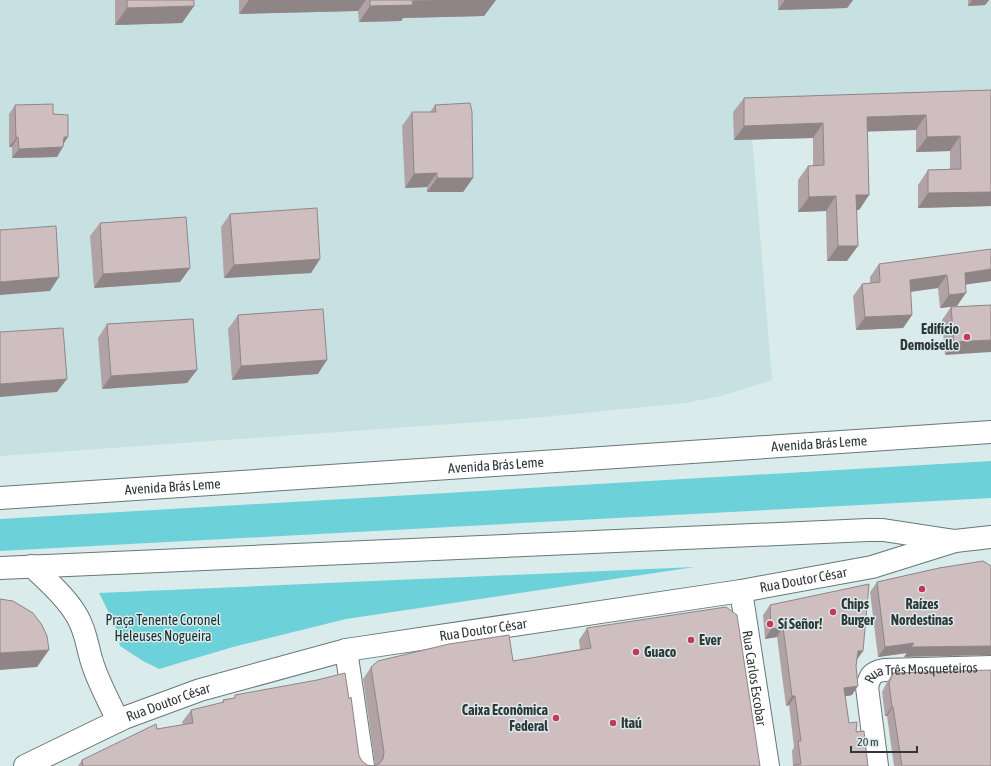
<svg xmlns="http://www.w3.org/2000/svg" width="991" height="766" font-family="'Asap Condensed',sans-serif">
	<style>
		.built { fill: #c7e1e2 }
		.green { fill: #6dd1d9 }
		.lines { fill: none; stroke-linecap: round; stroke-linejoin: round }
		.minor-casing { stroke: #687778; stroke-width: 24 }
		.major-casing { stroke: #687778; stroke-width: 24 }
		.minor { stroke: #fff; stroke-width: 22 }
		.major { stroke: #fff; stroke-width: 22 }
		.wall { fill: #b1a3a5 }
		.shaded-wall { fill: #908586 }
		.building { fill: #cebec0; stroke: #908586 }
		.poi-dot { fill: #c73758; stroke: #daebec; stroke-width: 1.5 }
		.labels { text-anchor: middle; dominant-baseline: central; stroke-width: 3; stroke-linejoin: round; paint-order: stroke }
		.poi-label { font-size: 14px; font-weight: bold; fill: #303737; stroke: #daebec; text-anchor: start }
		.street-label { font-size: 14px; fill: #303737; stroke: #daebec }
		.park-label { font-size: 14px; fill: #172d2f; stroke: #daebec }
	</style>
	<rect width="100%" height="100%" fill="#daebec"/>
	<path class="built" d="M0 0H991V104L750 112 772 380 721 396 685 403 522 419 0 456Z"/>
	<path class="green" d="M991 461V498L0 551V519Z
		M695 567 346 619 233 647 159 669 143 661 120 646 115 625 99 593Z"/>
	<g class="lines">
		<g class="minor-casing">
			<g id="minor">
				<path id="s1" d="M741 591 768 766"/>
				<path d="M346 650 363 766"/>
				<path id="s2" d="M25 766 124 718 200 690 346 650 741 591 872 567 955 541"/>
				<path id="s3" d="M877 766 867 687C870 676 872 672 884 670L991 667"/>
			</g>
		</g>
		<g class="major-casing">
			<g id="major">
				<path id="s4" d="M0 498 991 432"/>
				<path d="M32 566C48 582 66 597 77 616 86 631 87 646 92 662 98 682 109 701 118 721"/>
				<path d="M0 568 868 530H883L955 541 991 537"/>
			</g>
		</g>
		<use href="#minor" class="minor"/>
		<use href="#major" class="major"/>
	</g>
	<path class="wall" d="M115 0H194V6L182 23 115 25Z
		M239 0H496L484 16 403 18 401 21 359 22 358 11 239 14Z
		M778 0H853L847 8 778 10Z
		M968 0H989L985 5 968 6Z
		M991 90V206L918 208V185L928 170 950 169V151L916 152V130L867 131 869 195 859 210H857L847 261H827L826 211 798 212V180L808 166H813V138L734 140 733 112 744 98Z
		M15 105 53 114 57 157 12 158V147H9V114Z
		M435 105 473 178 463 192H427V187L405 188 402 126 412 112H430Z
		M230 214 320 259 311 273 224 278 221 227Z
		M100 223 190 268 180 282 94 288 90 236Z
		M879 264 991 281 966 284 957 306 940 308 938 288 910 292 912 315 903 328 856 330 853 296 862 284 870 283V277Z
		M991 305 945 355 942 320 951 307Z
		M238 315 318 374 232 380 228 329Z
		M107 324 197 370 187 383 102 389 98 338Z
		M983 561 904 657 907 653 878 657 870 592 877 582Z
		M770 605 863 651 857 660 852 695 845 696 849 723 856 732 868 766H793L792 751 794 747 789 705 786 706 777 637 765 639 763 615Z
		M587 628 760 766H78L82 760 157 729 183 725 182 722 191 710 222 703 223 700 234 698 235 695 349 699 359 756 362 761 367 765 374 766 375 765 363 679 371 667 513 661 580 649 579 640Z
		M893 673 991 766H894L887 716H885L882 692 887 682Z"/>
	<path class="shaded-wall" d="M249 0H366L358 11 239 14Z
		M472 0H496L484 16 403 18 401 21 359 22 370 6 412 1Z
		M785 0H853L847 8 778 10Z
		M972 0H989L985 5 968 6Z
		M194 6 182 23 115 25 127 8Z
		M926 115 916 130 856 132 867 117Z
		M823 123 813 138 734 140 744 126Z
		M960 136 950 151 916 152 927 137Z
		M18 137 12 147H9L16 138Z
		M64 137H68L62 146Z
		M63 147 57 157 12 158 19 149Z
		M437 173 427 187 405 188 414 174Z
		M437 178H473L463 192H427Z
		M991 192V206L918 208 928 193Z
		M856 195H869L859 210H846Z
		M836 196 826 211 798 212 809 197Z
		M838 246H858L847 261H827Z
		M320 259 311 273 224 278 234 265Z
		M190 268 180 282 94 288 103 274Z
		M991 269V281L956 286 965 273Z
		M947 275 938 288 901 293 910 280Z
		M59 277 50 291 0 295V282Z
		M966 293 957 306 940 308 949 295Z
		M912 315 903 328 856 330 865 317Z
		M991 340V352L945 355 954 342Z
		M327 360 318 374 232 380 241 366Z
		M197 370 187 383 102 389 111 376Z
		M67 379 57 392 0 397V384Z
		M783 627 777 637 765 639 771 629Z
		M914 643 907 653 878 657 885 647Z
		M991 646V655L904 657 911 647Z
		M49 650 37 667 0 670V653Z
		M858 651H863L856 660Z
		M858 686 852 695 838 698 844 688Z
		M792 696H795L789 705 786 706Z
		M892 707H893L887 716H885Z"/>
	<path class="building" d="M127 0H194V6L127 8Z
		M370 0H472L412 1 413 5 370 6Z
		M991 90V192L928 193V170L961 169 960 136 927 137 926 115 867 117 869 195H856L858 246H838L836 196 809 197 808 166 824 165 823 123 744 126V98Z
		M470 103 472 112 473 178H437V173L414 174 412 112H436L435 105Z
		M53 104V114L68 115V137H64L63 147 19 149 18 137 16 138 15 105Z
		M317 208 320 259 234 265 230 214Z
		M186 217 190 268 103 274 100 223Z
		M56 226 59 277 0 282V230Z
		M991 249V269L965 273 966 293 949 295 947 275 910 280 912 315 865 317 862 284 880 282 879 264Z
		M991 305V340L954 342 951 307Z
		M323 309 327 360 241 366 238 315Z
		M193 319 197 370 111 376 107 324Z
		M63 328 67 379 0 384V332Z
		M983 561 991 566V646L911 647 914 643 885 647 877 582 939 568Z
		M869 584 863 651H858L856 666 858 686 844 688 849 723 857 722 856 732 864 731 868 766H794V765L801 764 798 741H801L795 696H792L783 627 771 629 770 605Z
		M0 599 13 601 33 613 42 625 47 636 49 650 0 653Z
		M726 607 737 615 760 766H83L82 760 156 724 157 729 193 723 191 710 224 702 223 700 235 698V695L317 680 345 673 349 699 351 697 359 756 362 761 367 765 374 766 379 764 383 759 384 752 371 667 378 661 449 644 509 635 513 661 591 648 587 628Z
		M991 670V766H902L893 707H892L889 683 893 673Z"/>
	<g class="poi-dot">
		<circle cx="967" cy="337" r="4"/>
		<circle cx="922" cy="589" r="4"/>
		<circle cx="833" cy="612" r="4"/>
		<circle cx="770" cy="624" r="4"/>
		<circle cx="691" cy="640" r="4"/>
		<circle cx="636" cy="652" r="4"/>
		<circle cx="556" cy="718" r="4"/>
		<circle cx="613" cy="723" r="4"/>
	</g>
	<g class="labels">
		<g class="poi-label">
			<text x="959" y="329" text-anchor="end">Edifício<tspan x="959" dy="16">Demoiselle</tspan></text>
			<text x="841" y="604">Chips<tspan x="841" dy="16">Burger</tspan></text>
			<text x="922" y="604" text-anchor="middle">Raízes<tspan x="922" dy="16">Nordestinas</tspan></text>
			<text x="778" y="624">Sí Señor!</text>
			<text x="699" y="640">Ever</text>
			<text x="644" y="652">Guaco</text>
			<text x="548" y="710" text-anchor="end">Caixa Econômica<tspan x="548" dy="16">Federal</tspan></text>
			<text x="621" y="723">Itaú</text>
		</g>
		<g class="street-label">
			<text stroke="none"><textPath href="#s4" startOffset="821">Avenida Brás Leme</textPath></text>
			<text stroke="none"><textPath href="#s4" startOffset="497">Avenida Brás Leme</textPath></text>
			<text stroke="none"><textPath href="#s4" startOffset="173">Avenida Brás Leme</textPath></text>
			<text stroke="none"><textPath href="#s2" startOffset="805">Rua Doutor César</textPath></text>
			<text stroke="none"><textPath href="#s2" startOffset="481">Rua Doutor César</textPath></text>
			<text stroke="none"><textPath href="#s1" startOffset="88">Rua Carlos Escobar</textPath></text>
			<text stroke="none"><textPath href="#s3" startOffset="142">Rua Três Mosqueteiros</textPath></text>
			<text stroke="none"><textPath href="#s2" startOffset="157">Rua Doutor César</textPath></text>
		</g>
		<g class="park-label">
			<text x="163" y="620">Praça Tenente Coronel<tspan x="163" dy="16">Heleuses Nogueira</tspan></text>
		</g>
	</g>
	<path d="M851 746v6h66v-6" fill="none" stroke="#303737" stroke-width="2"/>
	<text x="857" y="746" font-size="12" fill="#303737" stroke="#daebec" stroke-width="3" paint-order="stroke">20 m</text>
</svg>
